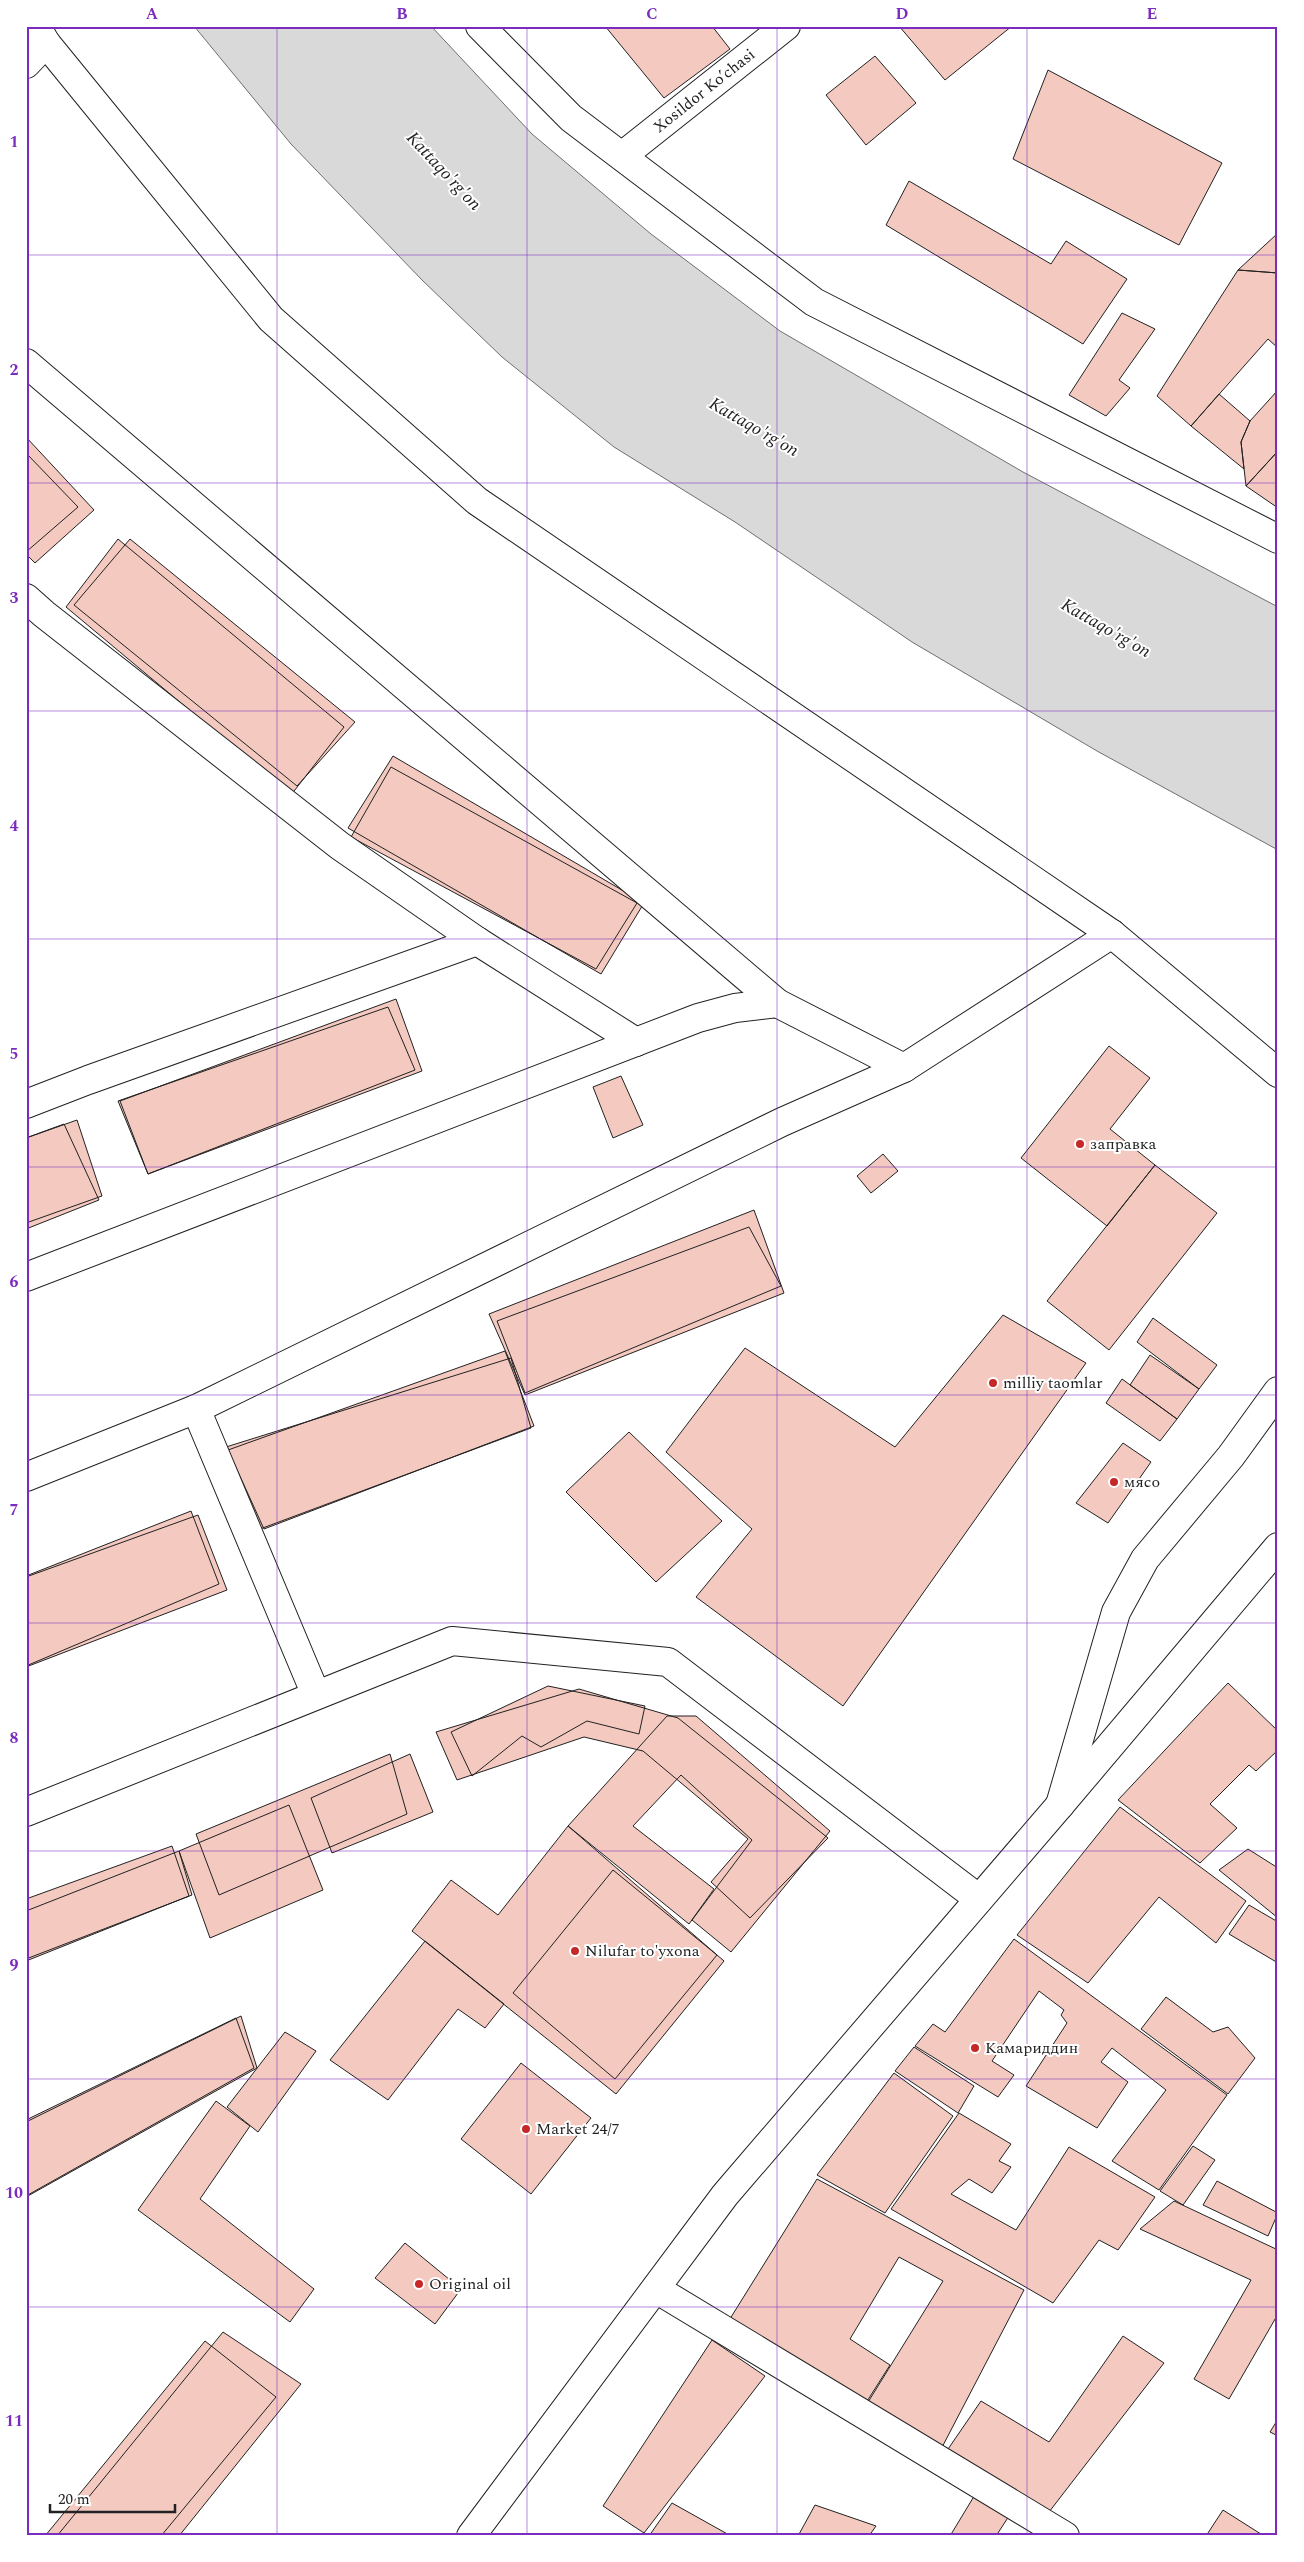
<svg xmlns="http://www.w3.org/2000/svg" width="1304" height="2562" font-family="Spectral,serif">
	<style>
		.water { fill: #d9d9d9; stroke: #6f6f6f }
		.building { fill: #f3c9c0; stroke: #222 }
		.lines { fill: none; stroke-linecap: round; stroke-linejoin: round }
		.minor-casing { stroke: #222; stroke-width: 30 }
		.major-casing { stroke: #222; stroke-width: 30 }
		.minor { stroke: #fff; stroke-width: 28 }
		.major { stroke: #fff; stroke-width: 28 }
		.grid { fill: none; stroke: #7b2cbf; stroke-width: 1; stroke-opacity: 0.55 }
		.poi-dot { fill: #c62828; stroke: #fff; stroke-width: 2 }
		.labels { text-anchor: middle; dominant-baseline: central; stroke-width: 4; stroke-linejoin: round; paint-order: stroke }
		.street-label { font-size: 16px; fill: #222; stroke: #fff }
		.poi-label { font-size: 16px; fill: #222; stroke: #fff; text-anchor: start }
		.water-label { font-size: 18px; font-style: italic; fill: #222; stroke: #fff }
		.neatline { fill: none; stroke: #7b2cbf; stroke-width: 2 }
		.grid-label { font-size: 16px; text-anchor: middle; font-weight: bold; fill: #7b2cbf }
	</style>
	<rect width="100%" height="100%" fill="#fff"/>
	<path class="water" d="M194 26H431L532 134 651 234 780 331 1023 472 1278 607V850L1097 751 912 642 735 522 614 447 502 357 422 280 291 144Z"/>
	<path class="building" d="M605 26H712L730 49 664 98Z
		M899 26H1012L945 80Z
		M875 56 916 103 866 145 826 95Z
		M1048 70 1222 163 1179 245 1013 159Z
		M909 181 1051 264 1066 241 1127 279 1083 344 886 225Z
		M1278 233V273L1238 270Z
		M1238 270 1278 273V348L1268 339 1191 426 1157 396Z
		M1122 313 1155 329 1119 380 1130 388 1106 416 1069 395Z
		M1278 390V451L1246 486 1241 442 1250 421Z
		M1219 394 1250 421 1241 442 1244 469 1191 426Z
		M26 437 94 510 35 563 26 554Z
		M1278 451V508L1246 486Z
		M26 453 78 507 26 552Z
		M118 539 344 727 291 795 66 607Z
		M130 539 355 722 297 786 74 605Z
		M393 756 644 903 601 974 348 828Z
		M391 767 637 903 596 969 351 837Z
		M396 999 422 1071 148 1174 120 1101Z
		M388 1007 415 1070 148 1174 118 1101Z
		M1109 1046 1150 1078 1110 1129 1155 1165 1107 1226 1021 1158Z
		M621 1076 643 1125 613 1138 593 1087Z
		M77 1120 102 1196 26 1223V1138Z
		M64 1124 99 1200 26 1229V1138Z
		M883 1154 898 1171 871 1193 857 1176Z
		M1155 1165 1217 1213 1109 1350 1047 1301Z
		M754 1210 784 1293 525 1395 489 1314Z
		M749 1227 781 1286 525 1393 497 1321Z
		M1003 1315 1086 1363 843 1706 696 1597 752 1529 666 1452 745 1348 895 1447Z
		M1153 1318 1217 1365 1199 1389 1137 1342Z
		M505 1351 534 1426 264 1529 228 1450Z
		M1150 1355 1199 1389 1177 1419 1130 1385Z
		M511 1358 531 1428 260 1529 226 1447Z
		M1122 1379 1177 1419 1160 1441 1106 1403Z
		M629 1432 722 1521 656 1582 566 1492Z
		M1123 1443 1151 1462 1108 1523 1076 1503Z
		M191 1511 219 1584 26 1666V1576Z
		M198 1515 227 1590 26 1667V1577Z
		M1228 1683 1278 1731V1750L1256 1771 1249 1765 1210 1804 1237 1828 1200 1863 1118 1800Z
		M548 1686 645 1706 639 1734 587 1721 541 1747 522 1736 472 1776 451 1732Z
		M579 1689 678 1718 828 1838 750 1918 711 1882 748 1839 643 1751 584 1737 457 1780 436 1732Z
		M667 1716H696L830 1831 731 1952 692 1920 752 1840 681 1775 633 1826 714 1889 689 1924 568 1826Z
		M390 1754 407 1814 219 1895 196 1834Z
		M410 1754 433 1812 332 1853 311 1798Z
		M289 1805 323 1890 210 1938 179 1851Z
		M1120 1807 1246 1901 1216 1943 1159 1897 1088 1983 1017 1935Z
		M568 1826 724 1961 616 2094 412 1931 451 1880 498 1915Z
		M172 1846 189 1896 26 1961V1899Z
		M1248 1849 1278 1868V1918L1219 1870Z
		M179 1851 192 1895 26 1959V1911Z
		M613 1870 717 1955 615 2079 513 1993Z
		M1249 1905 1278 1922V1963L1229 1934Z
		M1014 1939 1227 2095 1159 2190 1112 2161 1166 2090 1112 2048 1101 2062 1128 2082 1097 2128 1026 2086 1067 2023 1061 2015 1064 2010 1039 1991 992 2061 1014 2075 998 2097 915 2046 933 2024 945 2032Z
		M425 1941 504 2004 485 2028 458 2009 388 2100 330 2060Z
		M1166 1997 1213 2032 1228 2027 1255 2058 1228 2094 1141 2029Z
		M241 2016 257 2068 26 2197V2122Z
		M236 2018 254 2068 26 2196V2120Z
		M285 2032 316 2051 258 2132 227 2107Z
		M914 2047 974 2086 958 2113 895 2071Z
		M521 2063 591 2118 531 2194 461 2139Z
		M894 2073 953 2116 885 2213 817 2175Z
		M216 2101 250 2126 200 2199 314 2289 290 2322 138 2210Z
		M959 2113 1011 2144 999 2161 1011 2167 992 2193 969 2179 951 2194 1016 2230 1069 2147 1155 2197 1118 2250 1099 2240 1053 2303 891 2209Z
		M1193 2146 1215 2160 1183 2205 1160 2191Z
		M817 2179 1024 2290 939 2453 865 2407 943 2281 899 2257 850 2339 890 2365 864 2406 728 2322Z
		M1217 2181 1278 2213 1268 2236 1203 2205Z
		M1174 2201 1278 2250V2314L1229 2399 1194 2379 1251 2280 1140 2229Z
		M405 2243 461 2289 435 2324 375 2278Z
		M223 2332 301 2384 179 2536H57Z
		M1123 2336 1164 2363 1049 2512 946 2452 981 2401 1049 2442Z
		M712 2340 765 2376 644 2533 603 2506Z
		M205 2341 276 2397 161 2536H45Z
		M1278 2419V2436L1270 2432Z
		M976 2493 1009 2516 996 2536H950Z
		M672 2503 731 2536H649Z
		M815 2505 876 2526 869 2536H798Z
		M1223 2510 1264 2536H1206Z"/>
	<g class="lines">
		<g class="minor-casing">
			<g id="minor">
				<path d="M36 26 46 43 271 319 477 501 1112 934 1278 1073"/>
				<path d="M480 26 571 118 814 302 1278 539"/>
				<path d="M26 64 46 43"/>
				<path id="s1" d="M622 156 786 26"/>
				<path d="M26 363 777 1003"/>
				<path d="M26 598 44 614 340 846 477 941 636 1042"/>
				<path d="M26 1104 88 1080 477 941"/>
				<path d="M26 1277 698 1018 735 1008 777 1003 904 1068"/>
				<path d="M196 1409 316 1695"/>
				<path d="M26 1477 196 1409 782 1122 904 1068 1112 934"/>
				<path d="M1060 1805 1116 1612 1145 1559 1231 1456 1278 1391"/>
				<path d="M26 1812 452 1641 668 1662 979 1899"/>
				<path d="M656 2289 1065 2536"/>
			</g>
		</g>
		<g class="major-casing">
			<path id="major" d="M471 2536 725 2195 1060 1805 1278 1547"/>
		</g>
		<use href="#minor" class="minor"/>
		<use href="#major" class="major"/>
	</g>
	<path class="grid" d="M277 26V2536M527 26V2536M777 26V2536M1027 26V2536M26 255H1278M26 483H1278M26 711H1278M26 939H1278M26 1167H1278M26 1395H1278M26 1623H1278M26 1851H1278M26 2079H1278M26 2307H1278"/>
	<g class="poi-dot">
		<circle cx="1080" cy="1144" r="5"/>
		<circle cx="993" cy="1383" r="5"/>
		<circle cx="1114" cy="1482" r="5"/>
		<circle cx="575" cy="1951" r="5"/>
		<circle cx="975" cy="2048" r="5"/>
		<circle cx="526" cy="2129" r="5"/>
		<circle cx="419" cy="2284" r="5"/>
	</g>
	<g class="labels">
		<g class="street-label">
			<text stroke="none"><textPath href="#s1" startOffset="105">Xosildor Ko’chasi</textPath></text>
		</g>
		<g class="poi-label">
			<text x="1090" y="1144">заправка</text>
			<text x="1003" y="1383">milliy taomlar</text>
			<text x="1124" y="1482">мясо</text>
			<text x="585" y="1951">Nilufar to'yxona</text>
			<text x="985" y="2048">Камариддин</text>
			<text x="536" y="2129">Market 24/7</text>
			<text x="429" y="2284">Original oil</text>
		</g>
		<g class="water-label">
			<text transform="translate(444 171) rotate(47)">Kattaqo'rg'on</text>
			<text transform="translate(754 427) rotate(30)">Kattaqo'rg'on</text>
			<text transform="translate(1106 628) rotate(30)">Kattaqo'rg'on</text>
		</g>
	</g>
	<rect width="1304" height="2562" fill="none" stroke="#ffffff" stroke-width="55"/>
	<path d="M50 2504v8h125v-8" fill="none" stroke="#222222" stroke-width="2.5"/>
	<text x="58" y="2504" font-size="15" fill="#222222" stroke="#ffffff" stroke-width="4" paint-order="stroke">20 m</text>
	<rect x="28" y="28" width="1248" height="2506" class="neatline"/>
	<g class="grid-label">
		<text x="152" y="19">A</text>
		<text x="402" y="19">B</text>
		<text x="652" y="19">C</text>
		<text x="902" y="19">D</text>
		<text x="1152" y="19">E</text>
		<text x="14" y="147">1</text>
		<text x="14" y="375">2</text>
		<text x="14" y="603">3</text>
		<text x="14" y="831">4</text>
		<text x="14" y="1059">5</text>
		<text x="14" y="1287">6</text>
		<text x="14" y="1515">7</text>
		<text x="14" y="1743">8</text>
		<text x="14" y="1970">9</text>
		<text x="14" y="2198">10</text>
		<text x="14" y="2426">11</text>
	</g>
</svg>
